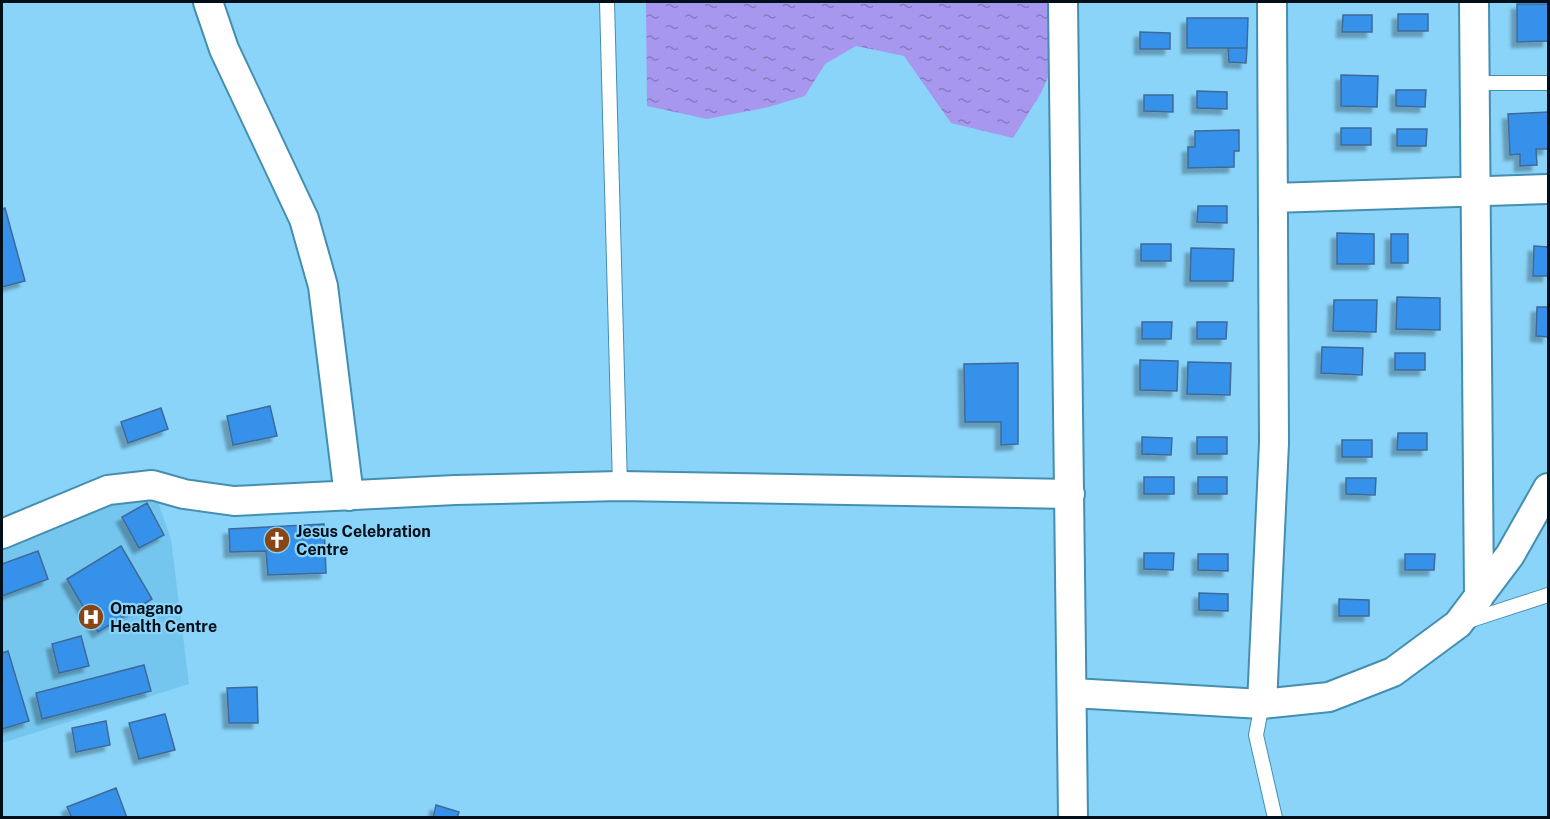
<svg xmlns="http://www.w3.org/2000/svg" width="1550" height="819" font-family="'Public Sans',sans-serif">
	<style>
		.built { fill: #75c6ee }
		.water { fill: url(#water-ripples) }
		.building { fill: #3691e9; stroke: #3e6a99; stroke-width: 1.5; filter: url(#shadow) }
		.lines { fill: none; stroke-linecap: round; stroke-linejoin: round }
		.service-casing { stroke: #448eb0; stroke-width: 16 }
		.minor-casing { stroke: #448eb0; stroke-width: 32 }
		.service { stroke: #fff; stroke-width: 14 }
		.minor { stroke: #fff; stroke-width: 28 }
		.labels { text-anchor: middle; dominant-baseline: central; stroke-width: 4.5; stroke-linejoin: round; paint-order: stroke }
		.poi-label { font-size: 16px; font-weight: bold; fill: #000f19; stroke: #8ad4f9; text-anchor: start }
	</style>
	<defs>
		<pattern id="water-ripples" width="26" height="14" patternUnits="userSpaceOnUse" patternTransform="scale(1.5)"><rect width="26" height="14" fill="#a797ee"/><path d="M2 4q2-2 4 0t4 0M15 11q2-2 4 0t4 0" fill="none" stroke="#867ac0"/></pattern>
		<filter id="shadow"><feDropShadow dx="-5.5" dy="5.5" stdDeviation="1.5" flood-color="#0004"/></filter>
	</defs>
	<rect width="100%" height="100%" fill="#8ad4f9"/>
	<path class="built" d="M135 494 156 496 171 539 189 684 2 743V549Z"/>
	<path class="water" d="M646 2H1063L1064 40 1041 93 1013 138 951 123 904 56 856 46 825 64 805 96 769 107 707 119 647 106Z"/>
	<path class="building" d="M1517 4H1548V41L1517 42Z
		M1398 14H1428V31H1398Z
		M1343 15H1372V32H1342Z
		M1187 18H1248L1247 48H1187Z
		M1140 32 1170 33V49H1140Z
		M1228 48H1247L1246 63 1229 62Z
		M1341 75 1378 76 1377 107 1341 106Z
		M1396 90H1426L1425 107 1396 106Z
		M1197 91 1227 92V109L1197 108Z
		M1144 95H1173V112L1144 111Z
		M1548 112V149H1536L1537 165 1520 166V154L1510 155 1508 114Z
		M1341 128H1371V145H1341Z
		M1397 129H1427L1426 146H1397Z
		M1239 130V151H1234V167L1188 168V147H1195V131Z
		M1198 206H1227V223L1197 222Z
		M5 208 25 281 2 287V209Z
		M1337 233 1374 234V264H1337Z
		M1391 234H1408V263H1391Z
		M1141 244H1171V261H1141Z
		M1534 246 1548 247V276H1533Z
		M1191 248 1234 249 1233 281H1190Z
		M1397 297 1440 298V330L1396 329Z
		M1334 300H1377L1376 332 1333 331Z
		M1537 307H1548V337L1536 336Z
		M1142 322H1172L1171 339H1142Z
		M1197 322H1227L1226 339H1197Z
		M1322 347 1363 348 1362 375 1321 373Z
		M1395 353H1425V370H1395Z
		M1140 360 1178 361 1177 391 1140 390Z
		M1188 362 1231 363 1230 395 1187 394Z
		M1018 363V444L1001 445V422H965L964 364Z
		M270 406 277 436 233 445 227 416Z
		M161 408 168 429 128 443 121 422Z
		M1398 433H1427V450H1397Z
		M1142 437 1172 438 1171 455 1142 454Z
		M1197 437H1227V454H1197Z
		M1342 440H1372V457H1342Z
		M1144 477H1174V494H1144Z
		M1198 477H1227V494H1198Z
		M1346 478H1376L1375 495 1346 494Z
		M147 503 164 535 139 548 122 517Z
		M324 524 326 573 268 575 266 551 230 552 229 529Z
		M121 546 152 599 98 632 67 579Z
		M38 551 48 579 2 596V564Z
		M1144 553H1174L1173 570 1144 569Z
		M1198 554H1228V571L1198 570Z
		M1405 554H1435L1434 570H1405Z
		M1199 593 1228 594V611L1199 610Z
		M1339 599 1369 600V616H1339Z
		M81 636 89 666 59 673 52 644Z
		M8 651 29 721 2 729V653Z
		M144 665 151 691 42 719 36 693Z
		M257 687 258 723H229L227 688Z
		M165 714 175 750 139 759 129 723Z
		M106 721 110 745 76 752 72 728Z
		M116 788 127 818H72L67 807Z
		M436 805 459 812 457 818H433Z"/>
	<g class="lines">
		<g class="service-casing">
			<path id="service" d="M607 2 620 486
				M1475 83H1548
				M1465 622 1548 595
				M1262 704 1256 735 1275 818"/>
		</g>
		<g class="minor-casing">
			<path id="minor" d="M208 2 224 49 304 219 323 286 349 496
				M1063 2 1073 818
				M1474 2 1479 597
				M1273 198 1548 189
				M2 534 108 490 152 485 184 494 234 501 455 490 620 486 1070 494
				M1073 693 1262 704 1329 697 1393 672 1458 624 1510 555 1548 488
				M1262 704 1274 443 1272 2"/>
		</g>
		<use href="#service" class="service"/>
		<use href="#minor" class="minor"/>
	</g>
	<defs>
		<g id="church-disc" transform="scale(1.35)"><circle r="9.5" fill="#884516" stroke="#8ad4f9"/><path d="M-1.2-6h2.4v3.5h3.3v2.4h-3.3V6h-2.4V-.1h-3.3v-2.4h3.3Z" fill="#fff"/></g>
		<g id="hospital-disc" transform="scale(1.35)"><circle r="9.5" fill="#884516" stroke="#8ad4f9"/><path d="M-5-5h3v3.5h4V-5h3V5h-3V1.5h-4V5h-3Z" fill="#fff"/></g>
	</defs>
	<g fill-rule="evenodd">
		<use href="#church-disc" x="277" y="540"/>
		<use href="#hospital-disc" x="91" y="617"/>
	</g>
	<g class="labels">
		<g class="poi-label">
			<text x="296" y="531">Jesus Celebration<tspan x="296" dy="18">Centre</tspan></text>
			<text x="110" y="608">Omagano<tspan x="110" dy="18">Health Centre</tspan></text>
		</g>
	</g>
	<rect width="1550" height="819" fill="none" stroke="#000f19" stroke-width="6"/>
</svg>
